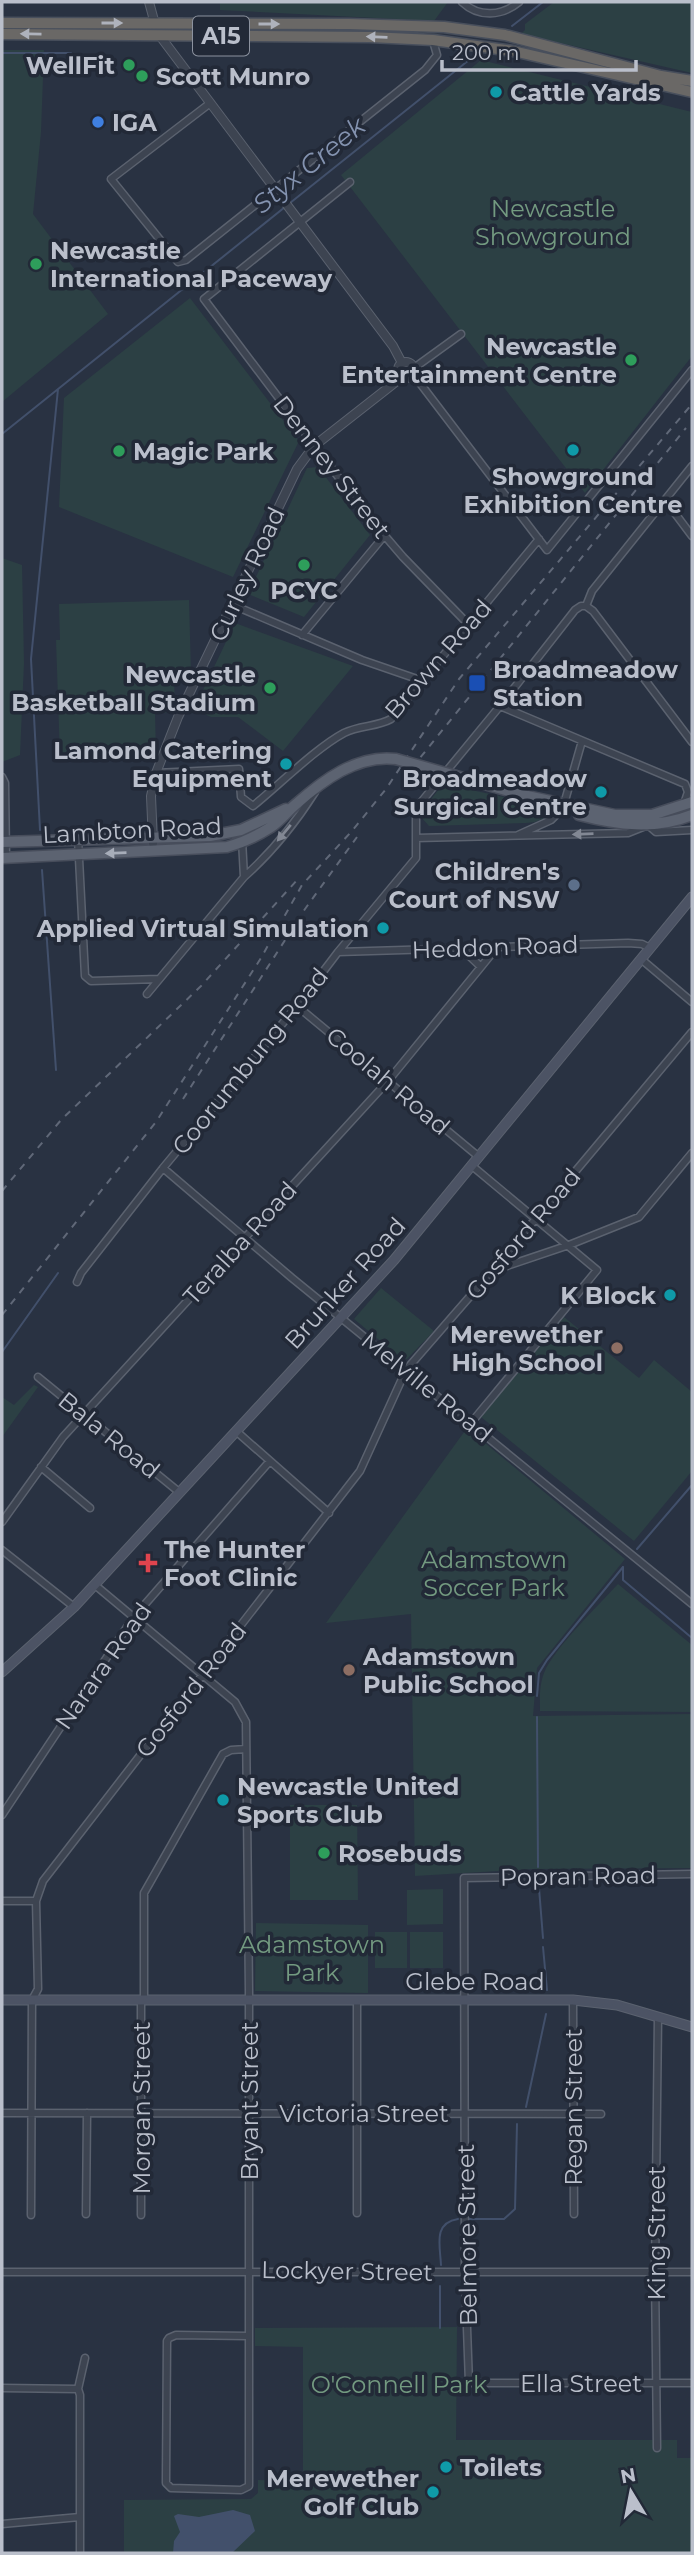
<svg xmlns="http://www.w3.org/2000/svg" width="694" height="2555" font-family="Montserrat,sans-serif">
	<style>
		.green { fill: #2c4044 }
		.water { fill: #42506b }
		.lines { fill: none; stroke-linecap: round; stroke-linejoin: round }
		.stream { stroke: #42506b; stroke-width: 2 }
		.minor-casing { stroke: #5b626f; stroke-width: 9 }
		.tertiary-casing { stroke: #5b626f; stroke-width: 10 }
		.secondary-casing { stroke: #5b626f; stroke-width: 11 }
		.primary-casing { stroke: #474d5b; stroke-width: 13 }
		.trunk-casing { stroke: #484f5c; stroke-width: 13 }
		.minor { stroke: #3d4451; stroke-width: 6 }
		.tertiary { stroke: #3d4451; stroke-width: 8 }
		.secondary { stroke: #4c5364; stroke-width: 9 }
		.primary { stroke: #5c6371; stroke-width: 10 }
		.trunk { stroke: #6a6866; stroke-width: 10 }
		.rail { stroke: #606878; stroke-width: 2; stroke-dasharray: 7 7; stroke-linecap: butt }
		.primary-bridge-casing { stroke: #474d5b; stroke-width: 13; stroke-linecap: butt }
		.primary-bridge { stroke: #5c6371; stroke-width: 10 }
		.oneway { fill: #aeb2bc }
		.oneway2 { fill: #828894 }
		.oneway3 { fill: #a7adb9 }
		.leisure-dot { fill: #2e9e5b; stroke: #222937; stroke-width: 2.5 }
		.culture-dot { fill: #0f9aa8; stroke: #222937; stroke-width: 2.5 }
		.shop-dot { fill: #3f7fe0; stroke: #222937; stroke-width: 2.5 }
		.transit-dot { fill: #1a4fb4; stroke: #222937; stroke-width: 2.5 }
		.service-dot { fill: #5c6f8a; stroke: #222937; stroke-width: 2.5 }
		.education-dot { fill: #8d6e63; stroke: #222937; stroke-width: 2.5 }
		.health-dot { fill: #e0444e; stroke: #222937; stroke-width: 2.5 }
		.labels { text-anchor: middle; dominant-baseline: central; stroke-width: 7; stroke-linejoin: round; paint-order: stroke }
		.shield { fill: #222937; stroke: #8c929f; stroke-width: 2 }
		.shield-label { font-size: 23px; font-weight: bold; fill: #babfcb }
		.poi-label { font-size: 24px; font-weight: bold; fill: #babfcb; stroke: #222937; text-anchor: start }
		.park-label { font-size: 24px; fill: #739a80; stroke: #222937 }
		.street-label { font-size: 24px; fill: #babfcb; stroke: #222937 }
		.water-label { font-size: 26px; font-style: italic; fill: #8493b0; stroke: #222937 }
	</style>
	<rect width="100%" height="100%" fill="#293242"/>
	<path class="green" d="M220 2H448L434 21 220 10Z
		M554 2H692V73L521 34 525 30V24Z
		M2 50H44L41 132 33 214 108 314 2 402Z
		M481 60 692 112V356L585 493 341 175Z
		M190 298 299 441 233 577 59 507 64 398Z
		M318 467 370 535 304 617 248 594 307 468Z
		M2 558 22 565 24 663 20 755 2 762Z
		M189 600 191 673 174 674 175 712 155 713 156 754 60 757 56 640H60L59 604Z
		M235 623 353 666 283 751 238 717H211L194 709Z
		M443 784 528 802 551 811V815L535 822 526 823 429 826 422 818 424 808Z
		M381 1288 434 1331 407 1359 401 1358 354 1319Z
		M564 1317 639 1378 654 1360 692 1392V1471L634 1541 481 1417Z
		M34 1385 38 1387 2 1437V1397L14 1405Z
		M467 1428 625 1559 537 1668 533 1716 692 1714V1868L533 1869 415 1876 411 1614 326 1623Z
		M618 1584 692 1645V1712L540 1711C540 1698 539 1686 544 1673 554 1648 598 1606 618 1584Z
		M290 1805H357L358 1900H290Z
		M443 1889V1924L407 1925V1890Z
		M256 1923 368 1925V1993L255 1991Z
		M375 1932H407V1968H375Z
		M410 1932H443V1968H410Z
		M457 2327 456 2440H677V2458H692V2553H124V2500L251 2499 258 2493V2480L303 2481V2347L255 2346V2328Z"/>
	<path class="water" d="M233 2510 250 2515 255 2531 232 2553H173L174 2541 180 2532 174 2516 178 2514 199 2517Z"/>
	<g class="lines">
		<path class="stream" d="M512 26 543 2
			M2 53H71
			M290 203 474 56
			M2 434 285 207
			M40 830 31 659 58 389
			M42 870 56 1070
			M2 1352 58 1273
			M637 1549 692 1485
			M623 1567V1580L692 1638
			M537 1696 539 1673 547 1660 623 1567
			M537 1717 538 1867
			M539 1888 543 1938
			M543 1947 547 1990
			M526 2107 546 2014
			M469 2219H504L515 2209 517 2124
			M441 2265C440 2245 433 2223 458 2219
			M440 2286V2328"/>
		<g class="minor-casing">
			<path id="minor" d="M462 2C479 18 502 16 519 2
				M209 104 111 179 178 262 186 260 425 70 437 55 433 41
				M350 182 204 299 367 515 403 557 469 625
				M414 368 461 334
				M413 374 547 550 692 370
				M665 500 692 536
				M233 605 362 660 423 681
				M586 606 592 591 692 466
				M586 606 593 611 692 742
				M302 635 384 536
				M500 706 685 784 688 792 684 804
				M156 773 239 769 241 797 253 806C279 785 316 748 344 733 360 725 377 727 391 719L539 539
				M2 777 5 783 6 858
				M564 804 582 741
				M518 835 551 820 561 810
				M416 838 628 833 648 825 656 832 692 830
				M78 839 85 976 91 981 159 979
				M242 840 244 877
				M461 948 480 966
				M338 952 628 943 642 944 650 948
				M641 959 692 1002
				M147 994 244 877C271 853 296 822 315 792
				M297 1006 479 1157
				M471 1165 597 1270 471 1423
				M163 1168 292 1278 692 1604
				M492 1271 569 1245 639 1217 692 1153
				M77 1282 81 1273 163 1168 297 1006 338 952 416 858V815L422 801 500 706 575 610 581 606H586
				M38 1377 179 1492
				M236 1431 329 1513
				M41 1467 90 1508
				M2 1522 63 1437 388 1081 498 946
				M2 1550 74 1607
				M95 1585 235 1702 246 1722 249 1991V2486L241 2490 171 2488 166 2483V2478L167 2341 169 2338 176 2335 248 2336
				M2 1815 133 1618 269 1462
				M692 1874 464 1878 465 2273 469 2383H692
				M2 1901H36
				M573 2000 574 2214
				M144 2001V1893L223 1754 231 1750 246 1749
				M357 2001V2213
				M2 2113 601 2114
				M86 2214 87 2113
				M31 2215 32 2000 38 1989 36 1901 43 1881 360 1471 406 1370 492 1271 692 1032
				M141 2215V2001
				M2 2272H692
				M2 2388 78 2389 80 2395V2553
				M78 2389 85 2358
				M657 2448 655 2272 658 2018
				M2 2524 80 2517"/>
		</g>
		<g class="tertiary-casing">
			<path id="tertiary" d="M149 2 155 24
				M160 36 393 346 402 363
				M398 370a8 8 0 1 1 16 0a8 8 0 1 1-16 0Z
				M153 843 151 796 156 773 178 717 297 469 314 446 402 377"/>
		</g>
		<g class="secondary-casing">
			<path id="secondary" d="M2 1672 74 1607 394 1260 692 897
				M2 2000H573L617 2005 692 2027"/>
		</g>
		<g class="primary-casing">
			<path id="primary" d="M456 776 527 796 615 815H652L692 802
				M579 815C618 825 654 830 692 815
				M2 842 210 836 241 830 286 809
				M2 858 227 847C242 843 257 836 271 827 280 821 287 812 295 805 322 781 357 754 396 759"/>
		</g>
		<g class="trunk-casing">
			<path id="trunk" d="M2 23 349 24 444 27 505 35 661 76 692 81
				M2 34 370 37 433 40 513 51 692 92"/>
		</g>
		<use href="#minor" class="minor"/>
		<use href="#tertiary" class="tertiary"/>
		<use href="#secondary" class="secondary"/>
		<use href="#primary" class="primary"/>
		<use href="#trunk" class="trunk"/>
		<path class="rail" d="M403 779 686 428
			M183 1099 305 909 357 837
			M2 1191 61 1120 201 986 298 879
			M2 1315 156 1122 261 958 302 885 352 831 386 789 459 679 692 404"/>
		<g class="primary-bridge-casing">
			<path id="primary-bridge" d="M396 759 456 776"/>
		</g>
		<use href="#primary-bridge" class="primary-bridge"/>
	</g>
	<defs><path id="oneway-solid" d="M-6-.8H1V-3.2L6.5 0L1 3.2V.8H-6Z" transform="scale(1.75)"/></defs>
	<g class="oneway">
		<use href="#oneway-solid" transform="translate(112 23)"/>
		<use href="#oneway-solid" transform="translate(269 24)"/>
		<use href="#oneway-solid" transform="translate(31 34) rotate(-179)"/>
		<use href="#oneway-solid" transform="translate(377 37) rotate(-178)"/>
	</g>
	<g class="oneway2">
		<use href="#oneway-solid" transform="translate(284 833) rotate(130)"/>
		<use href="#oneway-solid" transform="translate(583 834) rotate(178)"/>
	</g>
	<use class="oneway3" href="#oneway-solid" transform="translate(116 853) rotate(178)"/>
	<g class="leisure-dot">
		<circle cx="129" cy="65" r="7"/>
		<circle cx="142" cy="76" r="7"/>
		<circle cx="36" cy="264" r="7"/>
		<circle cx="631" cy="360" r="7"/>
		<circle cx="119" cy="451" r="7"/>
		<circle cx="304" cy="565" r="7"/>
		<circle cx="270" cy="688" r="7"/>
		<circle cx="324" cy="1853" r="7"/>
	</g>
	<g class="culture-dot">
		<circle cx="496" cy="92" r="7"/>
		<circle cx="573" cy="450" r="7"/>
		<circle cx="286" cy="764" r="7"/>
		<circle cx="601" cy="792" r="7"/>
		<circle cx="383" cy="928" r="7"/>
		<circle cx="670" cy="1295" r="7"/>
		<circle cx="223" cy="1800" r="7"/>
		<circle cx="446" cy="2467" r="7"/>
		<circle cx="433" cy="2492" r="7"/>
	</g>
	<circle class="shop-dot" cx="98" cy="122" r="7"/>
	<rect class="transit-dot" x="468" y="674" width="18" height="18" rx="3.5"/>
	<circle class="service-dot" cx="574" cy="885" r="7"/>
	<g class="education-dot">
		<circle cx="617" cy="1348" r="7"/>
		<circle cx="349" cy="1670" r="7"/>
	</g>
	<path class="health-dot" d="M144.5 1552.5h7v7h7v7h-7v7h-7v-7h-7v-7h7z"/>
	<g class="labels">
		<rect class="shield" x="193" y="16.5" width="56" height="39" rx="5"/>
		<g class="shield-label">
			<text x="221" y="36">A15</text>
		</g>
		<g class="poi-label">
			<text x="115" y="65" text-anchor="end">WellFit</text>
			<text x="156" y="76">Scott Munro</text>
			<text x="510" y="92">Cattle Yards</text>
			<text x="112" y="122">IGA</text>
			<text x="50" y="250">Newcastle<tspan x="50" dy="28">International Paceway</tspan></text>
			<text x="617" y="346" text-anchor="end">Newcastle<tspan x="617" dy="28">Entertainment Centre</tspan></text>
			<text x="133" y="451">Magic Park</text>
			<text x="573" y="476" text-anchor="middle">Showground<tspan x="573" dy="28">Exhibition Centre</tspan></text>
			<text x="304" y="590" text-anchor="middle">PCYC</text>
			<text x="493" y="669">Broadmeadow<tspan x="493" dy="28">Station</tspan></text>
			<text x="256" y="674" text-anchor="end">Newcastle<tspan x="256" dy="28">Basketball Stadium</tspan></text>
			<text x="272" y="750" text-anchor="end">Lamond Catering<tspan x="272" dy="28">Equipment</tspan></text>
			<text x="587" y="778" text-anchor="end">Broadmeadow<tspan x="587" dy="28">Surgical Centre</tspan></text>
			<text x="560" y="871" text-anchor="end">Children's<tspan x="560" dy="28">Court of NSW</tspan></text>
			<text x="369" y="928" text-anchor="end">Applied Virtual Simulation</text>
			<text x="656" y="1295" text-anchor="end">K Block</text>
			<text x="603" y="1334" text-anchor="end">Merewether<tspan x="603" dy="28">High School</tspan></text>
			<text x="164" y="1549">The Hunter<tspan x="164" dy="28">Foot Clinic</tspan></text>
			<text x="363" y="1656">Adamstown<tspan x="363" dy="28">Public School</tspan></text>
			<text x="237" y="1786">Newcastle United<tspan x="237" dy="28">Sports Club</tspan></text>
			<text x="338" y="1853">Rosebuds</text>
			<text x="460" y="2467">Toilets</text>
			<text x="419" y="2478" text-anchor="end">Merewether<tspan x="419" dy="28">Golf Club</tspan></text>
		</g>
		<g class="park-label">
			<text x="553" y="208">Newcastle<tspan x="553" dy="28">Showground</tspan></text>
			<text x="494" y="1559">Adamstown<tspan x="494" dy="28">Soccer Park</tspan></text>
			<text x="312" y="1944">Adamstown<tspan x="312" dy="28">Park</tspan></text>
			<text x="399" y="2384">O'Connell Park</text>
		</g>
		<g class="street-label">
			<text transform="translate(332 467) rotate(52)">Denney Street</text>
			<text transform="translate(247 574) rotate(-65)">Curley Road</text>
			<text transform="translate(438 659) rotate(-49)">Brown Road</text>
			<text transform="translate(132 830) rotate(-3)">Lambton Road</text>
			<text transform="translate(495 947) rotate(-2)">Heddon Road</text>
			<text transform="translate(250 1061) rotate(-51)">Coorumbung Road</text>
			<text transform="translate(388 1081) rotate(40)">Coolah Road</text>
			<text transform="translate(523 1234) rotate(-50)">Gosford Road</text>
			<text transform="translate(240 1243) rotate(-48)">Teralba Road</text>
			<text transform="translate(345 1283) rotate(-48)">Brunker Road</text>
			<text transform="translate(427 1387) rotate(39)">Melville Road</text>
			<text transform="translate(109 1435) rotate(39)">Bala Road</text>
			<text transform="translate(103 1666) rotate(-55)">Narara Road</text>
			<text transform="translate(191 1690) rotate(-52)">Gosford Road</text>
			<text transform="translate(578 1876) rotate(-1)">Popran Road</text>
			<text x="475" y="1981">Glebe Road</text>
			<text transform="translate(249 2101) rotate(-90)">Bryant Street</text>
			<text transform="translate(573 2107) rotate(-90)">Regan Street</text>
			<text transform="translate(141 2108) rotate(-90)">Morgan Street</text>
			<text x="364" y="2113">Victoria Street</text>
			<text transform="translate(656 2233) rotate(-90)">King Street</text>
			<text transform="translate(467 2235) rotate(-91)">Belmore Street</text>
			<text transform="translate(347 2271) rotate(1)">Lockyer Street</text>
			<text x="581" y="2383">Ella Street</text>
		</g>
		<g class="water-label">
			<text transform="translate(309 165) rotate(-39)">Styx Creek</text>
		</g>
	</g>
	<rect width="694" height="2555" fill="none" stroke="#babfcb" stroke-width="7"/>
	<g transform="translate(631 2492) rotate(350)" stroke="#222937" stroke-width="5" paint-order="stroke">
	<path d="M0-5L12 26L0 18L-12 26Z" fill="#babfcb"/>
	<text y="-10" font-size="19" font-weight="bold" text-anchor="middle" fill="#babfcb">N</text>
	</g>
	<path d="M442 60v10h194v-10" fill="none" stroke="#babfcb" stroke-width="3.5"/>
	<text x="452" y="60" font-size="21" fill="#babfcb" stroke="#222937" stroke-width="5" paint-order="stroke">200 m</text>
</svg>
